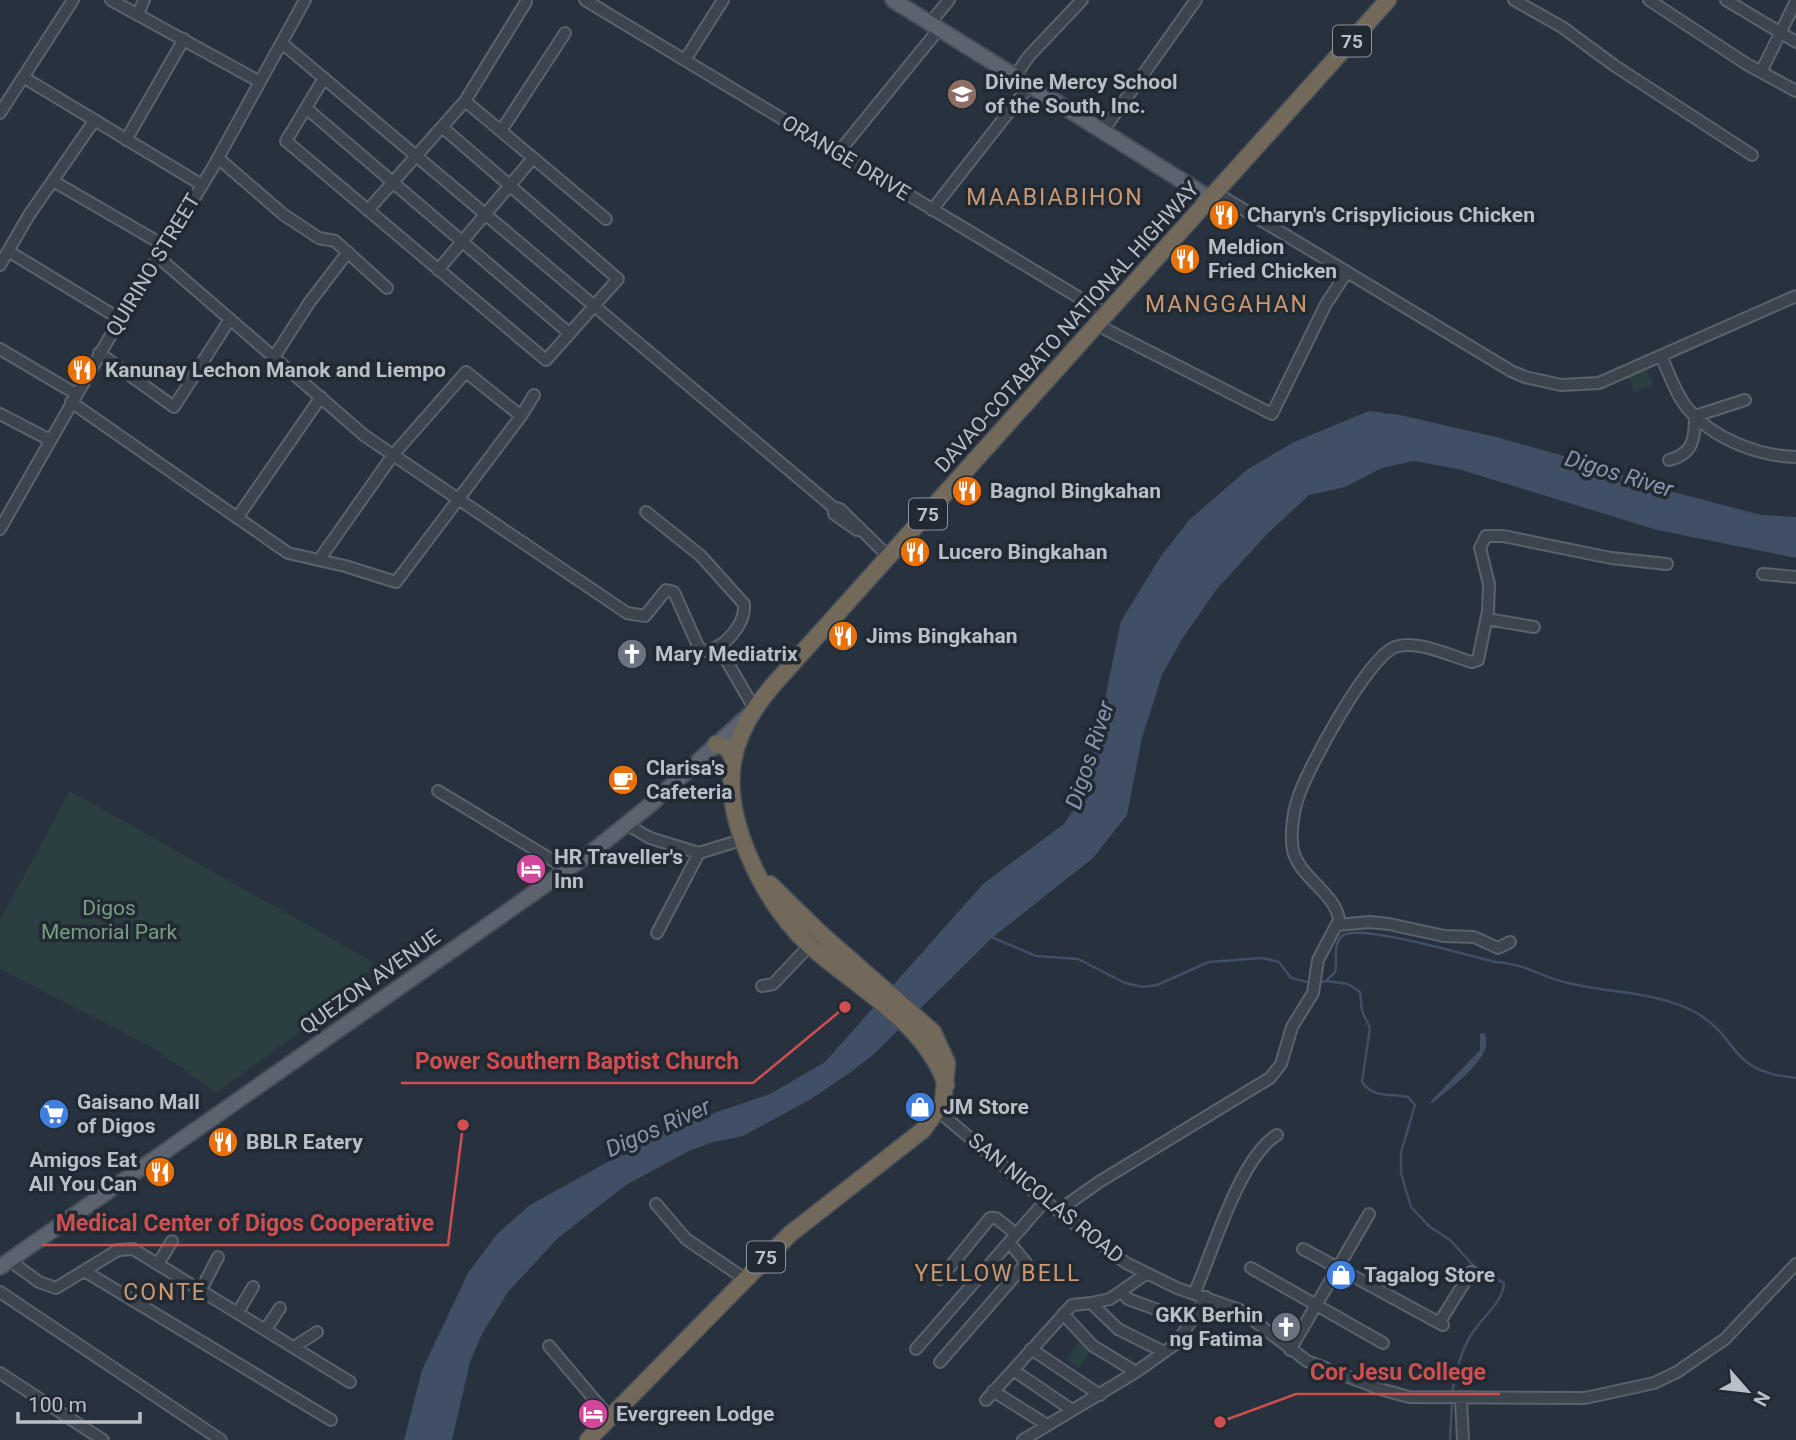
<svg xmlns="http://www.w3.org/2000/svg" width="1796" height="1440" font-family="Roboto,sans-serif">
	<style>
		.green { fill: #2b3f40 }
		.water { fill: #404f65 }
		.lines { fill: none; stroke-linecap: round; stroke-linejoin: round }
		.stream { stroke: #404f65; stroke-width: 2.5 }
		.minor-casing { stroke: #5a626c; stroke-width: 14 }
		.major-casing { stroke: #464d57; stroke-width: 18 }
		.highway-casing { stroke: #474f59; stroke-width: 19 }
		.minor { stroke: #3c444e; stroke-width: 10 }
		.major { stroke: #5a636e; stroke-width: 14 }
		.highway { stroke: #73695a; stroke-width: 16 }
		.labels { text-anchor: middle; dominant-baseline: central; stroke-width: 7; stroke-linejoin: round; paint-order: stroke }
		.shield { fill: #212933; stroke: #8b929c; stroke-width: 2 }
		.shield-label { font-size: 19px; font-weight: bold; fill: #b9bfc9 }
		.poi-label { font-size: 21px; font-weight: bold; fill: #b9bfc9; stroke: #212933; text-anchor: start }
		.street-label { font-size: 21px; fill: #b9bfc9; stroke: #212933 }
		.park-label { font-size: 21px; fill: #799c82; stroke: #212933 }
		.neighbourhood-label { font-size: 23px; letter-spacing: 2px; fill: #ca9872; stroke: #212933 }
		.water-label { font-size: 23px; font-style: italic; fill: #8495ac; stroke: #212933 }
		.leader { fill: none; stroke: #cf4e50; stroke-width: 2.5 }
		.callout-dot { fill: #cf4e50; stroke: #212933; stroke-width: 2.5 }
		.callout-label { font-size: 23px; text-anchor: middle; font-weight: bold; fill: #cf4e50; stroke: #212933; stroke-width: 7; stroke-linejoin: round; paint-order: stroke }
	</style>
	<rect width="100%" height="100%" fill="#28323e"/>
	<path class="green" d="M1646 368 1653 384 1635 392 1628 376Z
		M70 791 373 962 354 992 216 1093 152 1047 0 969V920Z
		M1080 1340 1092 1348 1079 1368 1066 1360Z"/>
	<path class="water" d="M1369 411 1400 415 1496 437 1596 465 1647 485 1761 515 1796 517V558L1657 530 1458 469 1414 461 1382 468 1345 487 1309 495 1267 534 1217 589 1182 639 1162 675 1142 738 1127 815 1093 858 992 938 874 1054 851 1072 811 1099 743 1136 713 1142 689 1151 626 1185 558 1238 508 1292 482 1334 470 1362 452 1440H404L422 1370 468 1273 497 1234 530 1205 667 1129 770 1094 825 1062 983 884 1064 824 1080 801 1089 776 1121 621 1161 556 1189 520 1248 469 1294 442Z
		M1480 1033 1485 1034C1495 1058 1450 1087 1433 1103L1430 1102 1480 1050Z"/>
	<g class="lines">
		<path class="stream" d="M989 936 1036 956 1078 959 1125 983 1143 987 1157 985 1209 962 1262 958 1279 962 1291 978 1311 983
			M1326 981 1348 984 1360 992 1362 1011 1370 1028 1362 1082C1375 1099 1389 1093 1408 1097L1415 1105 1401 1152V1173L1411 1207 1430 1227 1450 1240 1474 1266 1504 1283C1503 1303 1481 1318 1471 1335 1460 1353 1455 1374 1452 1394
			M1319 983 1326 981 1335 972C1338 961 1332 945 1342 936 1358 922 1472 957 1496 962 1523 963 1542 977 1568 983 1608 993 1654 991 1693 1011 1742 1037 1724 1071 1796 1078
			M1450 1440 1452 1404"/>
		<g class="minor-casing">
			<path id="minor" d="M111 0 260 82
				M585 0 1108 315
				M1514 0 1562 27 1615 66 1752 155
				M1649 0 1748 65 1796 91
				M1726 0 1796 42
				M138 14 144 0
				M930 23 949 0
				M282 43 833 507 840 509 889 557
				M685 60 723 0
				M1761 72 1796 1
				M1015 76 1029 56 1082 0
				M23 77 202 185
				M324 78 286 141 546 360 618 279 442 127
				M465 101 606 219
				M306 108 569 333
				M0 113 73 0
				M501 131 565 33
				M1103 131 1196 0
				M126 140 184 39
				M838 153 939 29
				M218 158 284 215 319 238 335 241 387 288
				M53 181 165 246
				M1216 193 1511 371 1525 377 1561 385 1599 383 1796 296
				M368 210 465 101 526 2
				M932 210 1030 85
				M8 251 120 319
				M158 257 365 436 627 613 645 616 666 590 674 592 698 646 703 651C724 650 746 624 744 604L701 556 646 512
				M0 265 29 215 94 121
				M438 270 533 158
				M1099 326 1272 414 1326 304 1347 272
				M0 349 76 394
				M99 353 174 407 230 319
				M1661 356C1669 373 1676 395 1688 409 1714 439 1758 456 1796 457
				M274 357 309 303 348 252
				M71 402 288 553 345 566 396 582 521 416 534 395
				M0 414 50 440
				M1695 416 1745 400
				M1669 460C1693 454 1695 439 1695 416
				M833 507 834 514 857 530
				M237 518 321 397
				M0 529 120 319 212 169 305 0
				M319 560 393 455 466 372 521 416
				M1763 574 1796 577
				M1487 619 1534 627
				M718 646 754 708
				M438 791 567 869
				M626 824 650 838 699 853
				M1338 925 1369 922 1389 924 1444 936 1474 937 1498 948 1510 942
				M657 933 699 853 741 840
				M762 986 773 984 814 941
				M938 1111 1045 1201 1126 1263 1177 1288 1240 1310 1307 1361 1380 1389 1409 1397 1585 1398 1654 1383 1677 1372 1725 1339 1796 1264
				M656 1204 686 1239 745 1279
				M1058 1211 1099 1182 1255 1087 1270 1078 1281 1064 1292 1027 1313 993 1318 960 1339 920C1336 893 1299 878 1293 850 1290 836 1293 812 1298 798 1307 769 1368 657 1395 647 1416 639 1450 656 1472 662L1478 660 1488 611 1489 584 1480 548 1486 536H1503L1611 558 1667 564
				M1303 1249 1443 1325
				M9 1260 39 1282 56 1288 118 1250 133 1249 350 1382
				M158 1264 172 1241
				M1251 1268 1383 1343
				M86 1272 331 1420
				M940 1279 990 1218H996L1016 1234
				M201 1290 218 1257
				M0 1292 221 1440
				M1122 1292 1128 1299 1191 1322
				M1194 1294C1213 1252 1239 1158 1277 1135
				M1091 1303 1110 1299 1146 1274
				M238 1312 253 1287
				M1063 1314 1093 1346 1136 1372
				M1439 1323 1471 1272
				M266 1329 280 1308
				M549 1346 610 1418
				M294 1347 317 1332
				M916 1349 1045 1201
				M1031 1349 1100 1395
				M1290 1350 1369 1214
				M940 1362 1026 1263 1009 1242
				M1013 1370 1072 1410
				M0 1373 103 1440
				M993 1391 1047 1425
				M1461 1399 1463 1440
				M986 1400 1072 1305 1091 1303 1118 1329 1164 1352
				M1023 1440 1136 1372 1177 1343 1206 1297"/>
		</g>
		<g class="major-casing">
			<path id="major" d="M893 0 1211 199
				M0 1267 588 855 650 805 750 714"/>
		</g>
		<g class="highway-casing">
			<path id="highway" d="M716 744 727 748 733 759
				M946 1085C926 1023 856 987 810 946 782 920 763 890 748 854 720 787 726 738 775 683L1388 0
				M588 1440 790 1234 923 1130 943 1102 947 1063 933 1032 821 934 770 884"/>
		</g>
		<use href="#minor" class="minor"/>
		<use href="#major" class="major"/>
		<use href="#highway" class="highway"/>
	</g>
	<defs>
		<g id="school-disc" transform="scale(1.575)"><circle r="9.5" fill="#8d6e63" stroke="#212933"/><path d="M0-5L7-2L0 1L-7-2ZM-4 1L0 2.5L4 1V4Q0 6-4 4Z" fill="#fff"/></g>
		<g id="restaurant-disc" transform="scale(1.575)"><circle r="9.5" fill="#e8710a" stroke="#212933"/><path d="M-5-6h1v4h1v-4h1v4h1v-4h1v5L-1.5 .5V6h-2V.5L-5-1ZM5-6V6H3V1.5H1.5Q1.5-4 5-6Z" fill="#fff"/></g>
		<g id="church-disc" transform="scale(1.575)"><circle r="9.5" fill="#6b7280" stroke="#212933"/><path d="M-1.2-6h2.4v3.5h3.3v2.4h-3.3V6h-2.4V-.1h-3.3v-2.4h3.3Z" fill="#fff"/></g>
		<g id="cafe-disc" transform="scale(1.575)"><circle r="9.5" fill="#e8710a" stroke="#212933"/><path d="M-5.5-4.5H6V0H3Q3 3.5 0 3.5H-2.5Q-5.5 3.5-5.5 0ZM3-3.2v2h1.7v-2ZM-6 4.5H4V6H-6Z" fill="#fff"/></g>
		<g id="hotel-disc" transform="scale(1.575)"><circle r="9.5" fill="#d1479c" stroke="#212933"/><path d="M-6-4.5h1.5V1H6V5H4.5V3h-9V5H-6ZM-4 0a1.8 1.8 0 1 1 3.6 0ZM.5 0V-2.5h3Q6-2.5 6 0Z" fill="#fff"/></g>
		<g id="shop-disc" transform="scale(1.575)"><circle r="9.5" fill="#3f7fe0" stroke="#212933"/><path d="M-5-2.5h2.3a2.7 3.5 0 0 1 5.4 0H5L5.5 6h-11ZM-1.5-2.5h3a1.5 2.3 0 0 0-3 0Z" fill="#fff"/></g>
		<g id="supermarket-disc" transform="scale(1.575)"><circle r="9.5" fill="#3f7fe0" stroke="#212933"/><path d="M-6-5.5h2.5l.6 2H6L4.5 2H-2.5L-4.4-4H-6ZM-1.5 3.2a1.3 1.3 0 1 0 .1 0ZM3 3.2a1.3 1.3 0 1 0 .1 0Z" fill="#fff"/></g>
	</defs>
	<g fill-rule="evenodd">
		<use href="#school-disc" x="962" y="94"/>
		<use href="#restaurant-disc" x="1224" y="215"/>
		<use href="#restaurant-disc" x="1185" y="259"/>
		<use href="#restaurant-disc" x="82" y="370"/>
		<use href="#restaurant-disc" x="967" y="491"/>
		<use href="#restaurant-disc" x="915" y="552"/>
		<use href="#restaurant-disc" x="843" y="636"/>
		<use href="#church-disc" x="632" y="654"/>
		<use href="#cafe-disc" x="623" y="780"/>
		<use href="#hotel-disc" x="531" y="869"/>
		<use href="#shop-disc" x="920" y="1107"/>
		<use href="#supermarket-disc" x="54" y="1114"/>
		<use href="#restaurant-disc" x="223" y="1142"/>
		<use href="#restaurant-disc" x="160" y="1172"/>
		<use href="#shop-disc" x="1341" y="1275"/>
		<use href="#church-disc" x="1286" y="1327"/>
		<use href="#hotel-disc" x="593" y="1414"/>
	</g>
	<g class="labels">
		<g class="shield">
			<rect x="1333" y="25.5" width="38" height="31" rx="5"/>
			<rect x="909" y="498.5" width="38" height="31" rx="5"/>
			<rect x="747" y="1241.5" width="38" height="31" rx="5"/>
		</g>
		<g class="shield-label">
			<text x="1352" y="41">75</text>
			<text x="928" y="514">75</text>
			<text x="766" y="1257">75</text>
		</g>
		<g class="poi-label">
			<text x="985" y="82">Divine Mercy School<tspan x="985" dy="24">of the South, Inc.</tspan></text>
			<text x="1247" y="215">Charyn's Crispylicious Chicken</text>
			<text x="1208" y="247">Meldion<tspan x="1208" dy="24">Fried Chicken</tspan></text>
			<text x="105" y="370">Kanunay Lechon Manok and Liempo</text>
			<text x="990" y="491">Bagnol Bingkahan</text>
			<text x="938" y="552">Lucero Bingkahan</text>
			<text x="866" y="636">Jims Bingkahan</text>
			<text x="655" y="654">Mary Mediatrix</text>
			<text x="646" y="768">Clarisa's<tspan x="646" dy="24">Cafeteria</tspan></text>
			<text x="554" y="857">HR Traveller's<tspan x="554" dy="24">Inn</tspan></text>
			<text x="77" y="1102">Gaisano Mall<tspan x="77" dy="24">of Digos</tspan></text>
			<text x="943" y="1107">JM Store</text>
			<text x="246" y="1142">BBLR Eatery</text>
			<text x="137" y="1160" text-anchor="end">Amigos Eat<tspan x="137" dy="24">All You Can</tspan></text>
			<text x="1364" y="1275">Tagalog Store</text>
			<text x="1263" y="1315" text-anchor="end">GKK Berhin<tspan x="1263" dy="24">ng Fatima</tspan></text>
			<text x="616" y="1414">Evergreen Lodge</text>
		</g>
		<g class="street-label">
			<text transform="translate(846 158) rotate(31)">ORANGE DRIVE</text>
			<text transform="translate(153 265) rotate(-59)">QUIRINO STREET</text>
			<text transform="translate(1067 327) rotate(-48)">DAVAO-COTABATO NATIONAL HIGHWAY</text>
			<text transform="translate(370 982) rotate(-35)">QUEZON AVENUE</text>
			<text transform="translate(1046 1198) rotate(39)">SAN NICOLAS ROAD</text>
		</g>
		<g class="park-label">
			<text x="109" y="908">Digos<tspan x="109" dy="24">Memorial Park</tspan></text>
		</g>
		<g class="neighbourhood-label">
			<text x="1055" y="197">MAABIABIHON</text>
			<text x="1227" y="304">MANGGAHAN</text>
			<text x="998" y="1273">YELLOW BELL</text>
			<text x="165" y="1292">CONTE</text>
		</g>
		<g class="water-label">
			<text transform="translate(1619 474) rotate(17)">Digos River</text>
			<text transform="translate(1090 755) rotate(-72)">Digos River</text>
			<text transform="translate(658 1128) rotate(-24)">Digos River</text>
		</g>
	</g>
	<path class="leader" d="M845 1007L753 1083H401M463 1125L448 1245H42M1220 1422L1296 1394H1500"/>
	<g class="callout-dot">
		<circle cx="845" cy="1007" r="7"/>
		<circle cx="463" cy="1125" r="7"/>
		<circle cx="1220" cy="1422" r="7"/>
	</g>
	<g class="callout-label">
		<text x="577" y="1069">Power Southern Baptist Church</text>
		<text x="245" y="1231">Medical Center of Digos Cooperative</text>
		<text x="1398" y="1380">Cor Jesu College</text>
	</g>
	<g transform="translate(1747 1391) rotate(118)" stroke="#212933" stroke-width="5" paint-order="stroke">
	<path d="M0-5L12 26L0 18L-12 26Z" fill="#b9bfc9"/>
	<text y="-10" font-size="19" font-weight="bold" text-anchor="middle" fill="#b9bfc9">N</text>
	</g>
	<path d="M18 1412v10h122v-10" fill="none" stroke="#b9bfc9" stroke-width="3.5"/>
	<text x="28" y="1412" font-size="21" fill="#b9bfc9" stroke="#212933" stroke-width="5" paint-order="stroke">100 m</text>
</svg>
